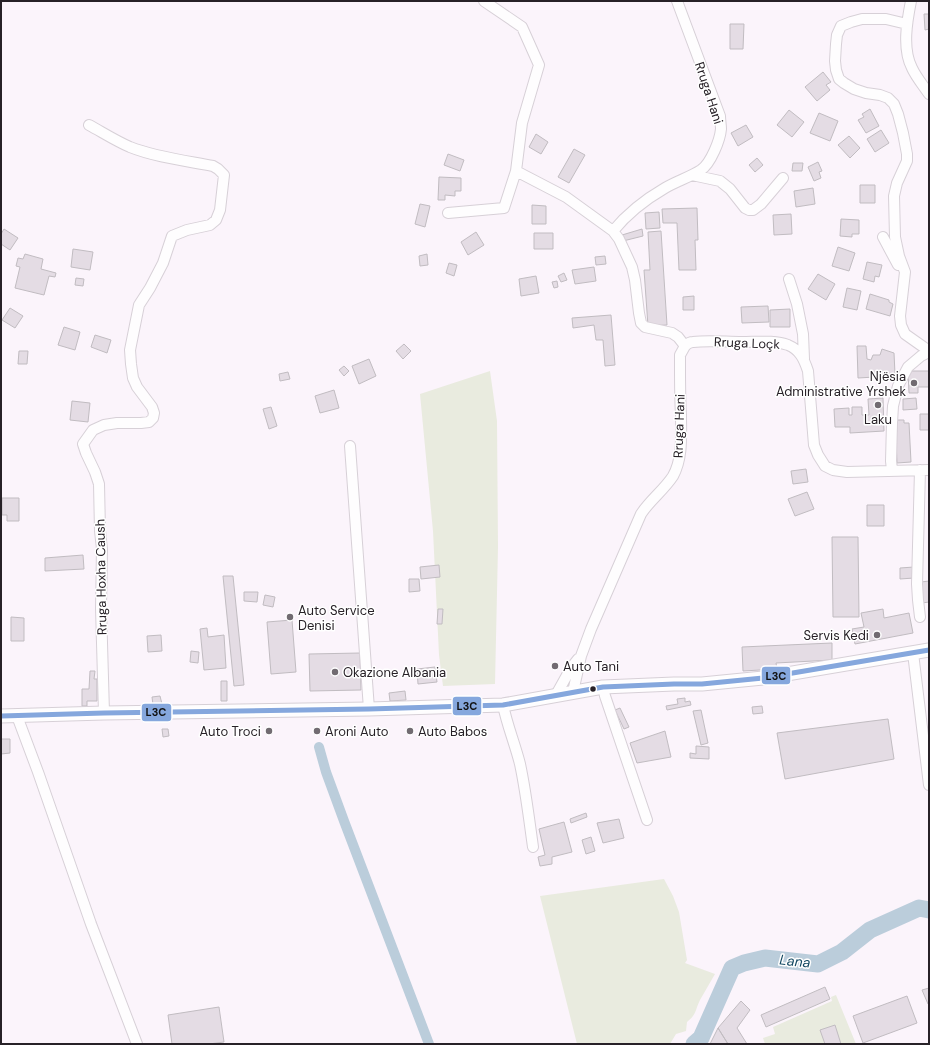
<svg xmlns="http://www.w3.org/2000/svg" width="930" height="1045" font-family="'DM Sans',sans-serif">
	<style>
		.green { fill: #e9ebdf }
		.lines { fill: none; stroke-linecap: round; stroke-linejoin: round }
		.canal { stroke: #bbcddb; stroke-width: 10 }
		.river { stroke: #bbcddb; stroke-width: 17 }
		.building { fill: #e4dce4; stroke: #c1bcc1 }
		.minor-casing { stroke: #d7d0d7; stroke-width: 12 }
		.major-casing { stroke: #d7d0d7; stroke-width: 15 }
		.minor { stroke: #fefdfe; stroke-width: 10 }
		.major { stroke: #fefdfe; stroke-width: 13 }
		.bus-1-casing { stroke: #fff; stroke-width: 8 }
		.bus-1 { stroke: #85a7dd; stroke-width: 5 }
		.poi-dot { fill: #716b71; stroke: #fff; stroke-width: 1.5 }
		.bus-dot { fill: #272127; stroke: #fff; stroke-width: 1.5 }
		.labels { text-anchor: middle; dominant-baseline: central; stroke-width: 3; stroke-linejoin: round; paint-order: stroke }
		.street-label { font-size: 13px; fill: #272127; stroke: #fff }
		.poi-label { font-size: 13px; fill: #272127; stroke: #fff; text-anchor: start }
		.water-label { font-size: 14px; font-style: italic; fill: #124862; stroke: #fff }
		.line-badge { stroke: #fff; stroke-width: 1.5 }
		.pale-badge-label { font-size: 11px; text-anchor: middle; font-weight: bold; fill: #111 }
	</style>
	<rect width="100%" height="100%" fill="#fbf4fb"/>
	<path class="green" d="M490 371 497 421 498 547 495 684 443 686 439 655 433 531 420 394Z
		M664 879 673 896 679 912 687 960 685 963 715 974C710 983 705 991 700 1000 695 1010 697 1014 687 1022L686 1031 676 1034 670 1044H577L540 896Z
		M836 995 856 1044H765L763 1038 775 1034 773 1027 832 1001 831 997Z"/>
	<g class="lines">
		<path class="canal" d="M319 747 326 772 344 821 429 1044"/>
		<path class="river" d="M694 1044 701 1038 732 968 744 963 765 958 818 964 842 952 870 930 919 908 929 910"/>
	</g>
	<path class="building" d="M924 14H929V29L925 30Z
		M730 24H744L743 49H730Z
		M823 72 831 82 826 85 830 90 817 101 805 87Z
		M870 109 879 126 866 133 858 120 864 117 862 114Z
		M789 110 804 122 792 137 777 125Z
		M819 113 838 121 830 141 810 133Z
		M746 125 753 137 738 146 731 133Z
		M881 130 889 143 875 152 867 139Z
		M536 134 548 142 541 154 529 147Z
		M849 136 860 148 850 158 838 145Z
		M574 149 585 155 569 183 558 177Z
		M448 154 464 160 460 171 444 165Z
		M757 158 763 165 755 172 749 165Z
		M818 162 822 171 819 172 821 178 814 181 808 167Z
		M793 163H803L802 171H792Z
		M439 177 461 178V191H455V196L445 195V200H438Z
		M860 185H875V203H860Z
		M813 188 815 204 796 207 794 191Z
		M420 204 430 206 425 227 415 224Z
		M532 205 546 206V224H532Z
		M697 208 698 240H695L696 270H679L677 223H663L662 209Z
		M659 212 660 228 646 229 645 213Z
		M791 214 792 234 774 235 773 215Z
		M841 219 859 220V234H852V237L840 236Z
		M4 229 18 238 10 250 1 244V234Z
		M642 229 643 236 623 241 622 235Z
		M661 231 667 325 648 326 644 270H650L648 232Z
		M476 232 484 245 468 255 461 242Z
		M534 233H553V249H534Z
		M838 247 855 253 849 271 832 266Z
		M73 249 93 252 90 270 71 267Z
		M25 254 43 259 41 269 56 273 55 277 49 276 44 295 15 288 20 267 16 266 18 258 23 259Z
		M427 254 428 265 420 266 419 256Z
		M605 256 606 264 596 265 595 257Z
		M867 262 882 265 879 277 875 276 874 282 863 279Z
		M449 263 457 265 454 276 446 273Z
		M594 267 596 281 575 284 572 270Z
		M564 273 567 280 561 282 558 276Z
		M818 274 835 284 826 300 808 289Z
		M536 276 539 293 521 296 519 279Z
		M76 278 84 279 83 286 75 285Z
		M557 281 558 287 554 288 552 282Z
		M847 288 861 291 857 310 843 307Z
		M870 294 889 300V302L893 304 890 316 866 309Z
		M694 296V310H683V297Z
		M768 306 769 322 742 323 741 307Z
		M10 308 23 316 15 328 2 320Z
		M790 309V327H770V310Z
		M611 315 615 365 605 366 603 340H596L594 325 573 328 572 318Z
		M64 327 80 332 75 350 58 345Z
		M95 335 111 340 107 353 91 347Z
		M404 344 411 351 403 359 396 351Z
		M857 346H866L867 359 871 360 873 355H880L882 349 894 353 895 374 894 378 880 379 875 377 858 378Z
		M19 351H28L27 364H18Z
		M369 359 376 376 359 384 352 366Z
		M344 366 349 371 344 376 339 370Z
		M908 371H929V387H918V393H909Z
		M288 372 290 379 280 381 279 374Z
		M334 390 339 408 320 413 315 396Z
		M883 398 884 431 850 433V427H835L834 409 849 408V415H852V407H862V415H869L868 399Z
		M916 398 917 409 903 410V399Z
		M72 401 90 403 88 422 70 420Z
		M271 407 277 426 269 429 263 409Z
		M920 414H929V430H920Z
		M895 420H904V423H909L911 462 897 463Z
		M806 469 808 482 793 484 791 471Z
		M807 492 814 509 795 516 788 499Z
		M2 498H19V521H7V515H2Z
		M867 505H884V526H867Z
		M832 537H858L859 617H833Z
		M83 555 84 569 45 571V558Z
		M439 565 440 577 421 579 420 567Z
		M914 567V578L900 579V568Z
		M223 576H233L244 685 234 686Z
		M409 579H419L420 591 409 592Z
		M929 581V602L922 603 921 582Z
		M244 592H258L257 602 244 601Z
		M265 595 275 597 273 607 263 605Z
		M438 609H443L442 624H437Z
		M883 609 884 618 909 613 913 633 855 644 852 629 864 627 861 613Z
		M11 617 24 618V641H11Z
		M292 620 296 672 271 674 267 622Z
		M207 628 208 637 224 635 226 668 204 670 200 629Z
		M161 635 162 651 148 652 147 636Z
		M832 643V660L776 663 777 669 743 671 742 647Z
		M191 651 199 652 198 663 190 662Z
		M360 653 361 690 310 691 309 654Z
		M435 667 437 682 418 684 417 669Z
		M90 671H95L94 679H97V701H87V706H82V689H89Z
		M221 681H227V701H221Z
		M405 691 406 700 390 701 389 693Z
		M160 696 162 704 153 705 152 697Z
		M685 698V702L690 701 691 705 667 710 666 706 678 704 677 699Z
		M762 706 763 713 753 714 752 707Z
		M620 708 629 727 624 729 615 710Z
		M701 710 708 743 701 745 693 711Z
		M888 719 894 759 785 779 777 733Z
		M162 729H168L169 736 163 737Z
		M665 731 671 757 637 763 630 743Z
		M1 739H10V753L1 754Z
		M696 746 709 747V759L690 758V753L696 754Z
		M586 813 587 817 571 823 570 819Z
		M619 819 624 838 603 843 597 823Z
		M564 822 572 852 552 857V864L540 866 538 857 545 855 539 829Z
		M591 837 595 851 586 854 582 840Z
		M825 987 830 999 766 1027 761 1015Z
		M929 988V1004H928L922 990Z
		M907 996 917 1023 863 1043 853 1016Z
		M741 1001 750 1010 737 1028 747 1044H728L718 1028Z
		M219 1007 224 1042 209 1044H172L168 1015Z
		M835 1025 841 1044H825L820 1030Z
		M718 1028 728 1044H710Z"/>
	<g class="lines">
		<g class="minor-casing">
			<path id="minor" d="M911 1C907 21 902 49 912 68 916 77 923 85 929 94
				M907 24 886 19H862L851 22 841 26 837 35 836 44 835 61 836 70 839 79 844 83 854 89 866 93 880 95 888 98 894 104 898 114 903 133 907 154V161L897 183 894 196 895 237 899 256 905 272 900 316 901 325 905 334 929 351
				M89 125C102 132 116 141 130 147 155 157 187 161 213 166L218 169 224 175 220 210 216 220 210 225 187 230 172 236 163 263 150 288 139 305 130 350 131 364 133 378 137 387 152 407 154 413 153 418 149 422 141 423H117L104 425 93 430 83 444 86 453 95 472 99 484 100 531 102 549 101 608 104 713
				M516 171 566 197 613 231 619 239 632 267 635 280 639 313 641 323 645 327 672 333 678 337 685 346
				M692 175 720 181 730 189 745 208 749 210H753L761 204 783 178
				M448 213 504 208 516 171 522 123 539 65 522 27 484 1
				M613 231C627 214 646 199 665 188 677 181 690 177 701 170 711 163 720 140 721 129 721 125 720 120 720 116L677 1
				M883 237 898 265
				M789 279 797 304 803 334 804 359
				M685 346C687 344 690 342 693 342 709 340 726 342 742 342 757 342 775 340 788 345 800 350 804 359 808 371L814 445 818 455 825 466 833 470 847 472 929 470
				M350 446 369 709
				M892 470 891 461 892 423 893 406 898 386 908 367 921 356 929 352
				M920 617 918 600 917 584 920 470
				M913 653 929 785
				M603 687 605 696 647 820
				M573 692 581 656 591 629 641 514C650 500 664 490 673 476 683 458 681 435 681 415 680 399 680 382 680 366V355L685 346
				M556 695 571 668 578 659
				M503 705C507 725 515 744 520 764 526 792 529 819 533 847
				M17 716 38 772 91 924 137 1044"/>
		</g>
		<g class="major-casing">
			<path id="major" d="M1 716 104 713 369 709 503 705 603 687 674 684H702L763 678 929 650"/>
		</g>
		<use href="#minor" class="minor"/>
		<use href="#major" class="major"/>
		<g class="bus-1-casing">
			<path id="bus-1" d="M1 716 104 713 369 709 503 705 603 687 674 684H702L763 678 929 650"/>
		</g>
		<use href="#bus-1" class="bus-1"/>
	</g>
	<g class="poi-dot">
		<circle cx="914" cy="383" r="4"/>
		<circle cx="878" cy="405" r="4"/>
		<circle cx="290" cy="617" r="4"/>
		<circle cx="877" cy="635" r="4"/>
		<circle cx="555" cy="666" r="4"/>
		<circle cx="335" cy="672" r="4"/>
		<circle cx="269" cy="731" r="4"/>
		<circle cx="317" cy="731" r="4"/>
		<circle cx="410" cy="731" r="4"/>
	</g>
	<circle class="bus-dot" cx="593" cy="689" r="3.5"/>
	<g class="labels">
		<g class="street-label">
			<text transform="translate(709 93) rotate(72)">Rruga Hani</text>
			<text transform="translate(747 343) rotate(2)">Rruga Loçk</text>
			<text transform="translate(679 426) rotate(-88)">Rruga Hani</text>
			<text transform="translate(101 577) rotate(-91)">Rruga Hoxha Caush</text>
		</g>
		<g class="poi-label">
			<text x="906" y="376" text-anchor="end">Njësia<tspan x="906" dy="15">Administrative Yrshek</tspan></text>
			<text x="878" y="419" text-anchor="middle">Laku</text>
			<text x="298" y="610">Auto Service<tspan x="298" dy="15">Denisi</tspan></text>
			<text x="869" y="635" text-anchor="end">Servis Kedi</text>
			<text x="563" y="666">Auto Tani</text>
			<text x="343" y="672">Okazione Albania</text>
			<text x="261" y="731" text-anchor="end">Auto Troci</text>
			<text x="325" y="731">Aroni Auto</text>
			<text x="418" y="731">Auto Babos</text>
		</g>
		<g class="water-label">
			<text transform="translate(795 961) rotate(6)">Lana</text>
		</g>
	</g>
	<g class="line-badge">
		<rect x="761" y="666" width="30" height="19" rx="4" fill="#85a7dd"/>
		<rect x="452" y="696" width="30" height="20" rx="4" fill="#85a7dd"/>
		<rect x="141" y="703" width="31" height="19" rx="4" fill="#85a7dd"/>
	</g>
	<g class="pale-badge-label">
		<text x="776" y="680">L3C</text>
		<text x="467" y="710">L3C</text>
		<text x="156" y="716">L3C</text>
	</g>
	<rect width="930" height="1045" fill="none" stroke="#272127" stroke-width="4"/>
</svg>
